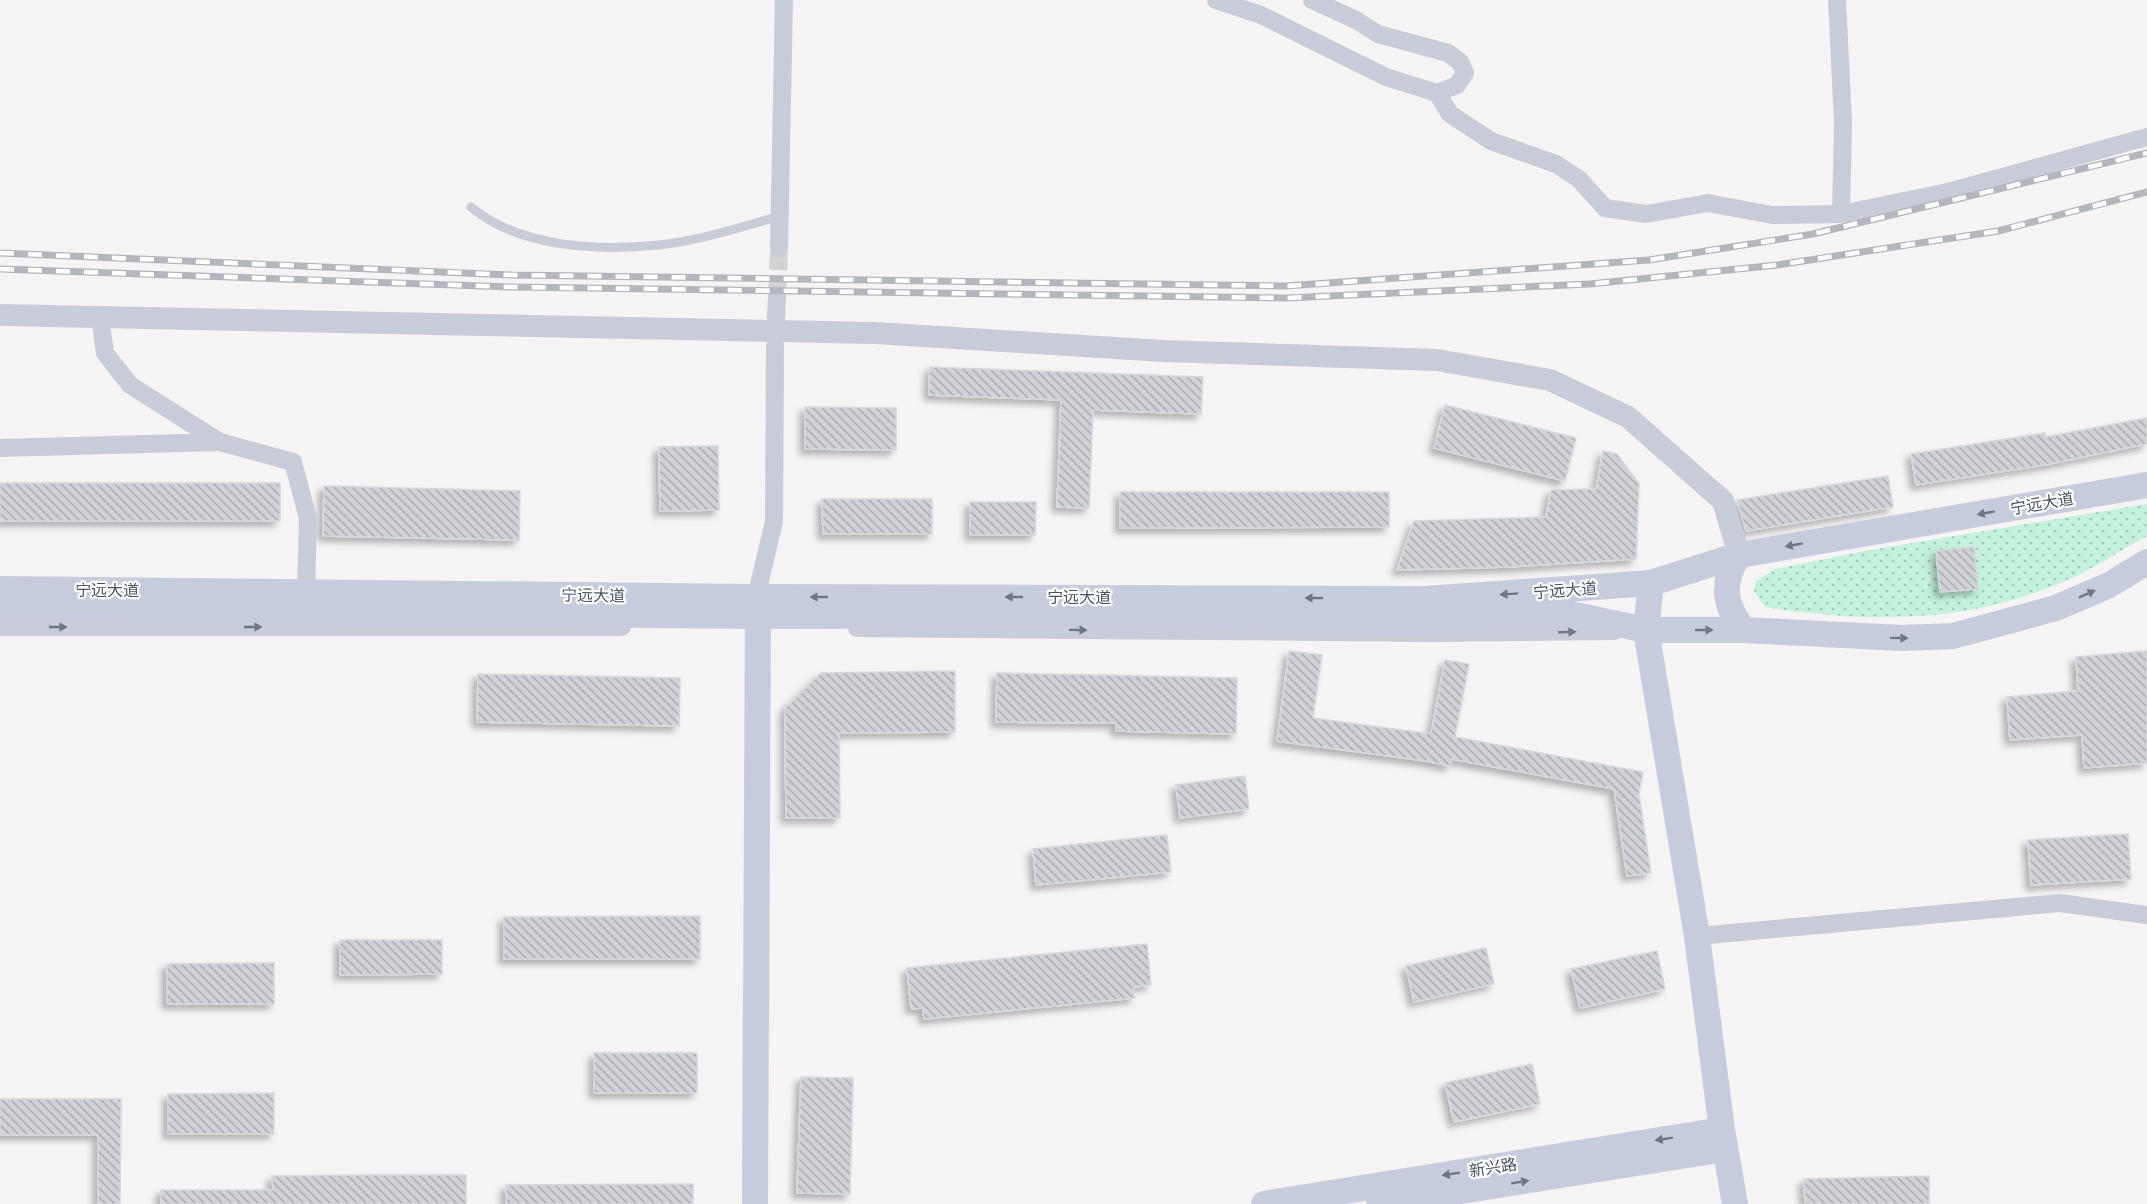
<svg xmlns="http://www.w3.org/2000/svg" width="2147" height="1204" font-family="'Golos Text','Noto Sans SC',sans-serif">
	<style>
		.green { fill: url(#green-dots) }
		.building { fill: url(#building-back-hatch); stroke: #d7d8de; stroke-width: 1.5; filter: url(#shadow) }
		.lines { fill: none; stroke-linecap: round; stroke-linejoin: round }
		.minor-tunnel { stroke: #d3d3d6; stroke-width: 18; stroke-dasharray: 18 9; stroke-linecap: butt }
		.service { stroke: #c7ccd7; stroke-width: 9 }
		.minor { stroke: #c7ccd7; stroke-width: 18 }
		.tertiary { stroke: #c7ccd7; stroke-width: 22 }
		.secondary { stroke: #c6ccdb; stroke-width: 26 }
		.rail-casing { stroke: #b5b6bd; stroke-width: 7 }
		.rail { stroke: #fff; stroke-width: 4.5; stroke-dasharray: 14; stroke-linecap: butt }
		.oneway { fill: #6f7786 }
		.oneway2 { fill: #707784 }
		.labels { text-anchor: middle; dominant-baseline: central; stroke-width: 4.5; stroke-linejoin: round; paint-order: stroke }
		.street-label { font-size: 16px; fill: #4a5261; stroke: #fff }
	</style>
	<defs>
		<pattern id="green-dots" width="8" height="8" patternUnits="userSpaceOnUse" patternTransform="scale(1.5)"><rect width="8" height="8" fill="#c3f1dc"/><path d="M2 2h.1M6 6h.1" fill="none" stroke="#a0c6b6" stroke-width="1.8" stroke-linecap="round"/></pattern>
		<pattern id="building-back-hatch" width="6" height="6" patternUnits="userSpaceOnUse" patternTransform="scale(1.5)"><rect width="6" height="6" fill="#cfd1d7"/><path d="M-1 5l2 2M0 0l6 6M5-1l2 2" fill="none" stroke="#aaacb2"/></pattern>
		<filter id="shadow"><feDropShadow dx="-5" dy="5" stdDeviation="3" flood-color="#0004"/></filter>
	</defs>
	<rect width="100%" height="100%" fill="#f5f3f3"/>
	<path class="green" d="M2147 504V536C2119 551 2092 570 2063 582 1966 624 1867 623 1765 607L1754 591 1756 581 1775 569 1865 551Z"/>
	<path class="building" d="M930 367 1203 377 1201 414 1093 410 1089 508 1057 507 1061 400 929 395Z
		M1445 405 1576 438 1565 481 1434 448Z
		M805 407 896 408V450L805 449Z
		M2147 418V444L2050 464 1916 485 1911 454 2045 433V437Z
		M718 446 719 510 660 511 659 447Z
		M1603 451 1617 454 1639 484 1636 559 1508 567 1397 570 1414 521 1546 517 1551 490 1596 489Z
		M1888 476 1893 507 1746 531 1737 500Z
		M0 483H280V521H0Z
		M324 486 520 491 519 540 323 536Z
		M1120 492H1389V527L1120 528Z
		M822 499H932V534H823Z
		M970 502H1036L1035 535H970Z
		M1974 547 1978 589 1940 592 1936 551Z
		M1289 651 1322 655 1313 718 1431 734 1445 660 1469 664 1455 737 1643 772 1639 794 1651 873 1627 876 1614 789 1451 759 1450 766 1426 761 1277 741Z
		M2147 651V763L2084 768 2082 735 2010 740 2007 697 2078 691 2076 657Z
		M955 671V732L839 733 840 818H786L785 708 821 673Z
		M997 673 1237 678 1236 734 1116 731V723L996 722Z
		M478 674 680 678 679 726 477 722Z
		M1245 776 1249 809 1180 818 1176 785Z
		M2128 834 2131 879 2031 885 2028 840Z
		M1167 835 1171 872 1036 885 1033 849Z
		M700 916V959H504V917Z
		M340 940H442V974L340 975Z
		M1147 944 1151 985 1133 987 1135 998 924 1019 923 1008 911 1009 907 968Z
		M1486 948 1494 984 1414 1002 1406 966Z
		M1657 951 1665 989 1580 1008 1571 969Z
		M274 963V1004H167V964Z
		M594 1053H697V1093H594Z
		M1532 1064 1540 1104 1454 1122 1445 1083Z
		M801 1077 853 1078 850 1194 797 1193Z
		M274 1093V1134H168V1094Z
		M0 1099H121L120 1204H98V1135H0Z
		M370 1175H466V1204H161V1190H273L272 1176Z
		M1929 1176V1204H1805L1804 1179Z
		M693 1184V1204H506V1185Z"/>
	<g class="lines">
		<path class="minor-tunnel" d="M777 297 779 248"/>
		<path class="service" d="M471 207C520 248 598 251 659 245 699 241 741 227 780 216"/>
		<path class="minor" d="M1216 0 1261 15 1386 77 1437 93 1457 85 1465 73 1460 62 1448 53 1378 34 1356 20 1312 0
			M1837 0 1843 123 1841 214
			M1437 93 1450 114 1491 141 1556 164 1579 179 1605 208 1646 214 1708 203 1772 215 1841 214 1948 192 2147 137
			M779 248 784 0
			M100 317 105 353 130 385 220 442
			M776 318 777 297
			M0 448 220 442 293 462 308 518 306 591
			M756 597 774 522 775 345
			M0 627H622
			M857 628 1431 633 1615 631
			M1697 936 2060 903 2147 915"/>
		<path class="tertiary" d="M0 315 875 333 1163 351 1437 360 1550 380 1628 417 1723 501 1739 555"/>
		<path class="secondary" d="M1739 555C1721 582 1723 605 1744 630
			M1651 583 1646 630 1697 936 1722 1130 1735 1204
			M0 589 756 597 1426 599 1651 583 1739 555 2147 485
			M0 609 758 616 1072 615 1424 621 1570 614 1646 630H1744L1902 638 1953 636 2056 608 2109 585 2147 562
			M755 1204 758 616 756 598
			M1264 1204 1722 1130
			M1379 1204 1725 1149"/>
		<g class="rail-casing">
			<path id="rail" d="M0 253 512 275 1286 286 1649 260 1813 234 2147 153
				M0 269 512 287 1286 298 1590 284 1777 265 1998 231 2147 192"/>
		</g>
		<use href="#rail" class="rail"/>
	</g>
	<defs><path id="oneway-solid" d="M-6-.8H1V-3.2L6.5 0L1 3.2V.8H-6Z" transform="scale(1.5)"/></defs>
	<g class="oneway">
		<use href="#oneway-solid" transform="translate(1986 513) rotate(170)"/>
		<use href="#oneway-solid" transform="translate(1794 545) rotate(170)"/>
		<use href="#oneway-solid" transform="translate(1509 594) rotate(176)"/>
		<use href="#oneway-solid" transform="translate(2087 594) rotate(-24)"/>
		<use href="#oneway-solid" transform="translate(819 597) rotate(-180)"/>
		<use href="#oneway-solid" transform="translate(1014 597) rotate(-180)"/>
		<use href="#oneway-solid" transform="translate(1314 598) rotate(-180)"/>
		<use href="#oneway-solid" transform="translate(1704 630)"/>
		<use href="#oneway-solid" transform="translate(1899 638) rotate(1)"/>
		<use href="#oneway-solid" transform="translate(1664 1139) rotate(171)"/>
		<use href="#oneway-solid" transform="translate(1451 1174) rotate(171)"/>
		<use href="#oneway-solid" transform="translate(1520 1182) rotate(-9)"/>
	</g>
	<g class="oneway2">
		<use href="#oneway-solid" transform="translate(58 627)"/>
		<use href="#oneway-solid" transform="translate(253 627)"/>
		<use href="#oneway-solid" transform="translate(1078 630) rotate(1)"/>
		<use href="#oneway-solid" transform="translate(1567 632) rotate(-2)"/>
	</g>
	<g class="labels">
		<g class="street-label">
			<text transform="translate(2042 503) rotate(-10)">宁远大道</text>
			<text x="107" y="590">宁远大道</text>
			<text transform="translate(1565 590) rotate(-4)">宁远大道</text>
			<text transform="translate(593 595) rotate(1)">宁远大道</text>
			<text x="1079" y="597">宁远大道</text>
			<text transform="translate(1493 1167) rotate(-9)">新兴路</text>
		</g>
	</g>
</svg>
